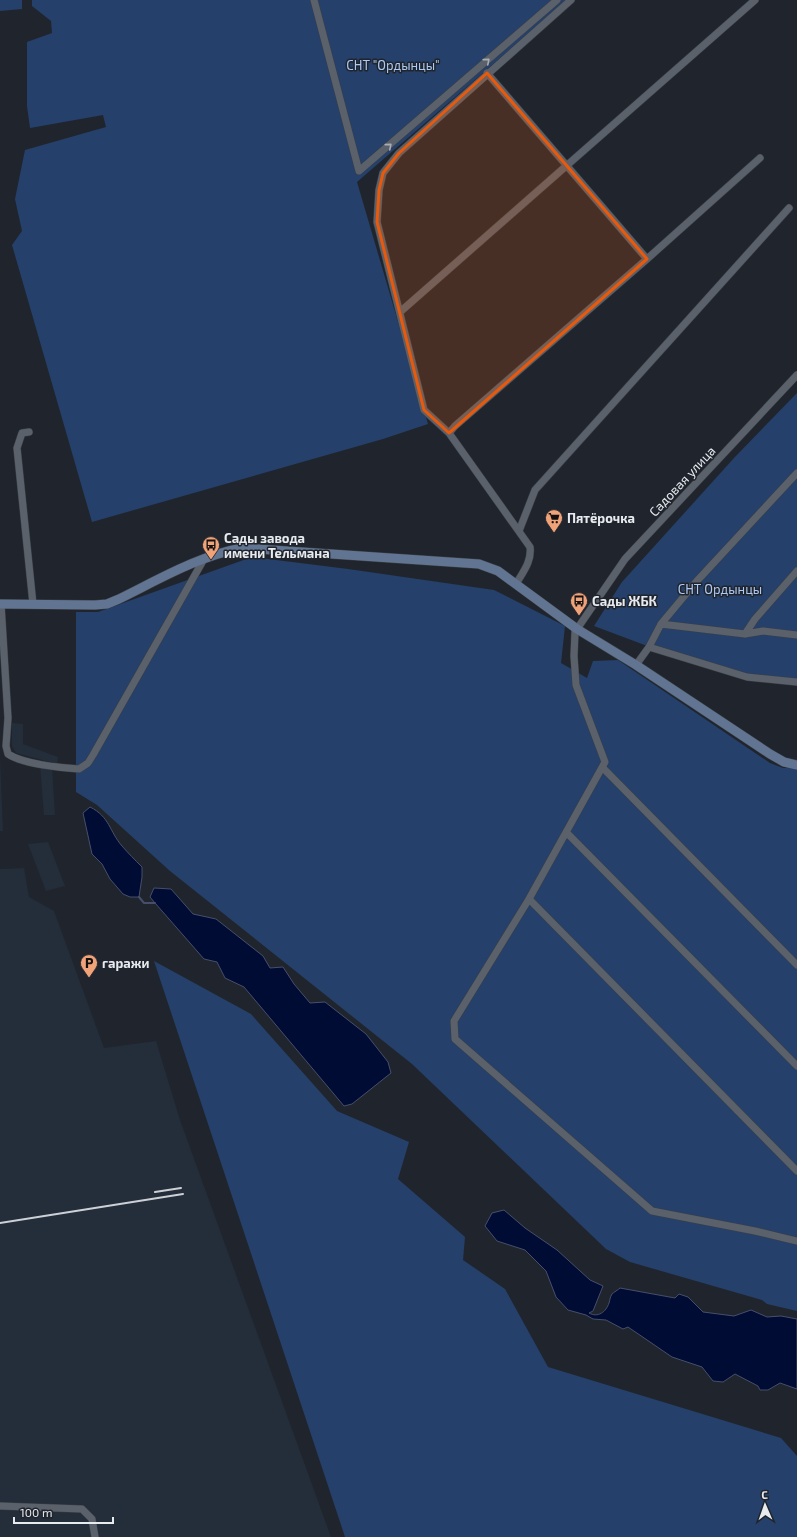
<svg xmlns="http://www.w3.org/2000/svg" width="797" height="1537" font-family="'Exo 2',sans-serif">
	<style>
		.built { fill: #242d3a }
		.green { fill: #25406a }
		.water { fill: #000c33; stroke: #454f6c }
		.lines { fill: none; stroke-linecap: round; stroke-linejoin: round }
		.stream { stroke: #454f6c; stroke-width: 2 }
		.street-casing { stroke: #3b3f45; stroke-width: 8 }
		.secondary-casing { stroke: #3b3f45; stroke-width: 10 }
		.street { stroke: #5b616a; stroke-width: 7 }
		.secondary { stroke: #617593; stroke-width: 9 }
		.rail { stroke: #cdd1d6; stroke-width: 2 }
		.oneway { stroke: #a8adb4 }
		.marked { fill: #e8590c; fill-opacity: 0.2; stroke: #e8590c; stroke-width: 3; stroke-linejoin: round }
		.labels { text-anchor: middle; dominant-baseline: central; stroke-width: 3; stroke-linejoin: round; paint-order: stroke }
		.park-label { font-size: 13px; fill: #aecaf4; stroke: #20252d }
		.street-label { font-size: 13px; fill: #e7ebf0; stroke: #20252d }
		.poi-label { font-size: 13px; font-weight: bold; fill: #e7ebf0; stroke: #20252d; text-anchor: start }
	</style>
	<rect width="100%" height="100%" fill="#20252d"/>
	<path class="built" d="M12 723 23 724V744L58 757 57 764 16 753 12 746Z
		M0 757 3 831H0Z
		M40 766 52 768 55 815H44Z
		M48 842 65 886 46 891 28 844Z
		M24 868 29 897 54 911 104 1048 156 1041 180 1120 331 1537H0V869Z"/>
	<path class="green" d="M0 0H22V9L0 11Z
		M32 0H567L357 182 428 424 383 439 92 522 12 245 22 231 15 199 25 150 106 127 103 115 30 128 27 106V42L52 33 51 21 32 6Z
		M797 393V680L763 677 682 659 594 626 622 582 734 458Z
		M252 557 348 569 494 590 565 626 561 663 587 678 593 661 618 660 770 763 783 768H797V1311L767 1304 762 1300 630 1262 606 1249 412 1064 170 871 97 805 76 792V612H98Z
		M154 961 251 1014 337 1111 409 1142 398 1179 465 1237 463 1260 505 1289 548 1367 781 1438 797 1456V1537H345Z"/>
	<path class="water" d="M90 807C110 817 109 831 122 846 128 853 135 860 142 867V877L139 897H130L123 894 110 879 102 864 92 854 83 813Z
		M154 888 171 889 193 914 216 919 263 956 270 968 283 967 294 984 310 1003 325 1002 366 1034 388 1062 391 1073 352 1104 344 1106 244 987 225 978 217 962 204 959 155 903 150 897Z
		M504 1210 525 1228 557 1250 590 1280 603 1286 593 1311 589 1313C598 1318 606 1312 609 1303 610 1300 610 1297 612 1294 614 1292 618 1290 620 1288L675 1298 679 1294 688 1297 703 1312 734 1316 751 1310 767 1317 781 1316 797 1319V1389L780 1383 768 1390H760L758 1386 735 1374 723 1382 713 1381 702 1367 672 1357 628 1327 623 1329 606 1320 593 1319 586 1315 568 1310 556 1297 546 1271 525 1250 497 1241 485 1226 492 1213Z"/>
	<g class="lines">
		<path class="stream" d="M139 897 144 903H155"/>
		<g class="street-casing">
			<path id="street" d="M314 0 359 171 557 0
				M487 73 647 259
				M400 312 755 0
				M797 375 625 559 577 629 575 632 574 656 576 685 605 762 529 899 454 1021 455 1039 652 1211 755 1231 797 1241
				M29 432 22 433 17 448 33 604
				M449 433 455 426 647 259 760 158
				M519 531 535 490 789 208
				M516 584C523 572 532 561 530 547L449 433 424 410 377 222 379 190 383 173 399 153 571 0
				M1 604 8 718 6 746 8 754C23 764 61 768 79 769L88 763 93 755 204 559
				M661 624 696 582 797 473
				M745 634 755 619 797 571
				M649 647 747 677 797 682
				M636 665 649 647 661 624 745 634 763 631 797 635
				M603 768 797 965
				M567 833 797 1066
				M529 899 797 1171
				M0 1506 82 1509 92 1519 95 1537"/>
		</g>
		<g class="secondary-casing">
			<path id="secondary" d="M0 604 95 605 107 604 119 599C158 580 198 556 242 548L479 564 498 571 577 629 636 665 770 754 784 762 797 765"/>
		</g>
		<use href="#street" class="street"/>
		<use href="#secondary" class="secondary"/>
		<path class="rail" d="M155 1192 181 1188
			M0 1223 183 1194"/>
	</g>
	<defs><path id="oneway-chevron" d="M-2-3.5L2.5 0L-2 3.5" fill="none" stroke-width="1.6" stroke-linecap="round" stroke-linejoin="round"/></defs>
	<g class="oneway">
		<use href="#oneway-chevron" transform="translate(487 61) rotate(-41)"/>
		<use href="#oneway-chevron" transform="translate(389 146) rotate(-41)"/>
	</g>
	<path class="marked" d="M487 73 647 259 449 433 424 410 377 222 379 190 383 173 399 153Z"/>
	<defs>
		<g id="supermarket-pin" transform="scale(0.9)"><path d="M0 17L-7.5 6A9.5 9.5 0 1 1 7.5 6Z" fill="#f0a279" stroke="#20252d"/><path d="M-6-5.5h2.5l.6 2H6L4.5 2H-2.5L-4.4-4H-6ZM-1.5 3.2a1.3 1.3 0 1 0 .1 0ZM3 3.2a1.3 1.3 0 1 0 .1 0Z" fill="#111"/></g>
		<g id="bus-pin" transform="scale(0.9)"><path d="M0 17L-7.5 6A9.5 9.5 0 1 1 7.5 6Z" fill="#f0a279" stroke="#20252d"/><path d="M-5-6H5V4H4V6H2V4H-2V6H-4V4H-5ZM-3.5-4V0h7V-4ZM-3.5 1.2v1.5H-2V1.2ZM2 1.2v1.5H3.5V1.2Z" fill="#111"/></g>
		<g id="parking-pin" transform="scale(0.9)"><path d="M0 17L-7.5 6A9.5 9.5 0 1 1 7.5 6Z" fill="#f0a279" stroke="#20252d"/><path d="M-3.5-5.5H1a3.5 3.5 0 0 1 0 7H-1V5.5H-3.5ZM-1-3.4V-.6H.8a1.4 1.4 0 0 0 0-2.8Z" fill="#111"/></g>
	</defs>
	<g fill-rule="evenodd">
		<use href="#supermarket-pin" x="554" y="518"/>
		<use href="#bus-pin" x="211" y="545"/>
		<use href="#bus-pin" x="579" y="601"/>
		<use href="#parking-pin" x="89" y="963"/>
	</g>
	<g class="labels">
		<g class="park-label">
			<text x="393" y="65">СНТ "Ордынцы"</text>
			<text x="720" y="589">СНТ Ордынцы</text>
		</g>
		<g class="street-label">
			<text transform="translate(682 481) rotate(-47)">Садовая улица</text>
		</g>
		<g class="poi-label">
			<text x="567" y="518">Пятёрочка</text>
			<text x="224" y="538">Сады завода<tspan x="224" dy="15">имени Тельмана</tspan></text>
			<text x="592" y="601">Сады ЖБК</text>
			<text x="102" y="963">гаражи</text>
		</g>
	</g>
	<g transform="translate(765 1505) rotate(358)" stroke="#20252d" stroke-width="3" paint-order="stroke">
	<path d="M0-3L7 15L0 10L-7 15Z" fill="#e7ebf0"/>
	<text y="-6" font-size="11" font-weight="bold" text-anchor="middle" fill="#e7ebf0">С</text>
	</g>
	<path d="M14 1517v6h99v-6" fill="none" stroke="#e7ebf0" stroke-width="2"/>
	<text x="20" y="1517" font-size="12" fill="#e7ebf0" stroke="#20252d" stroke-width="3" paint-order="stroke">100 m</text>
</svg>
